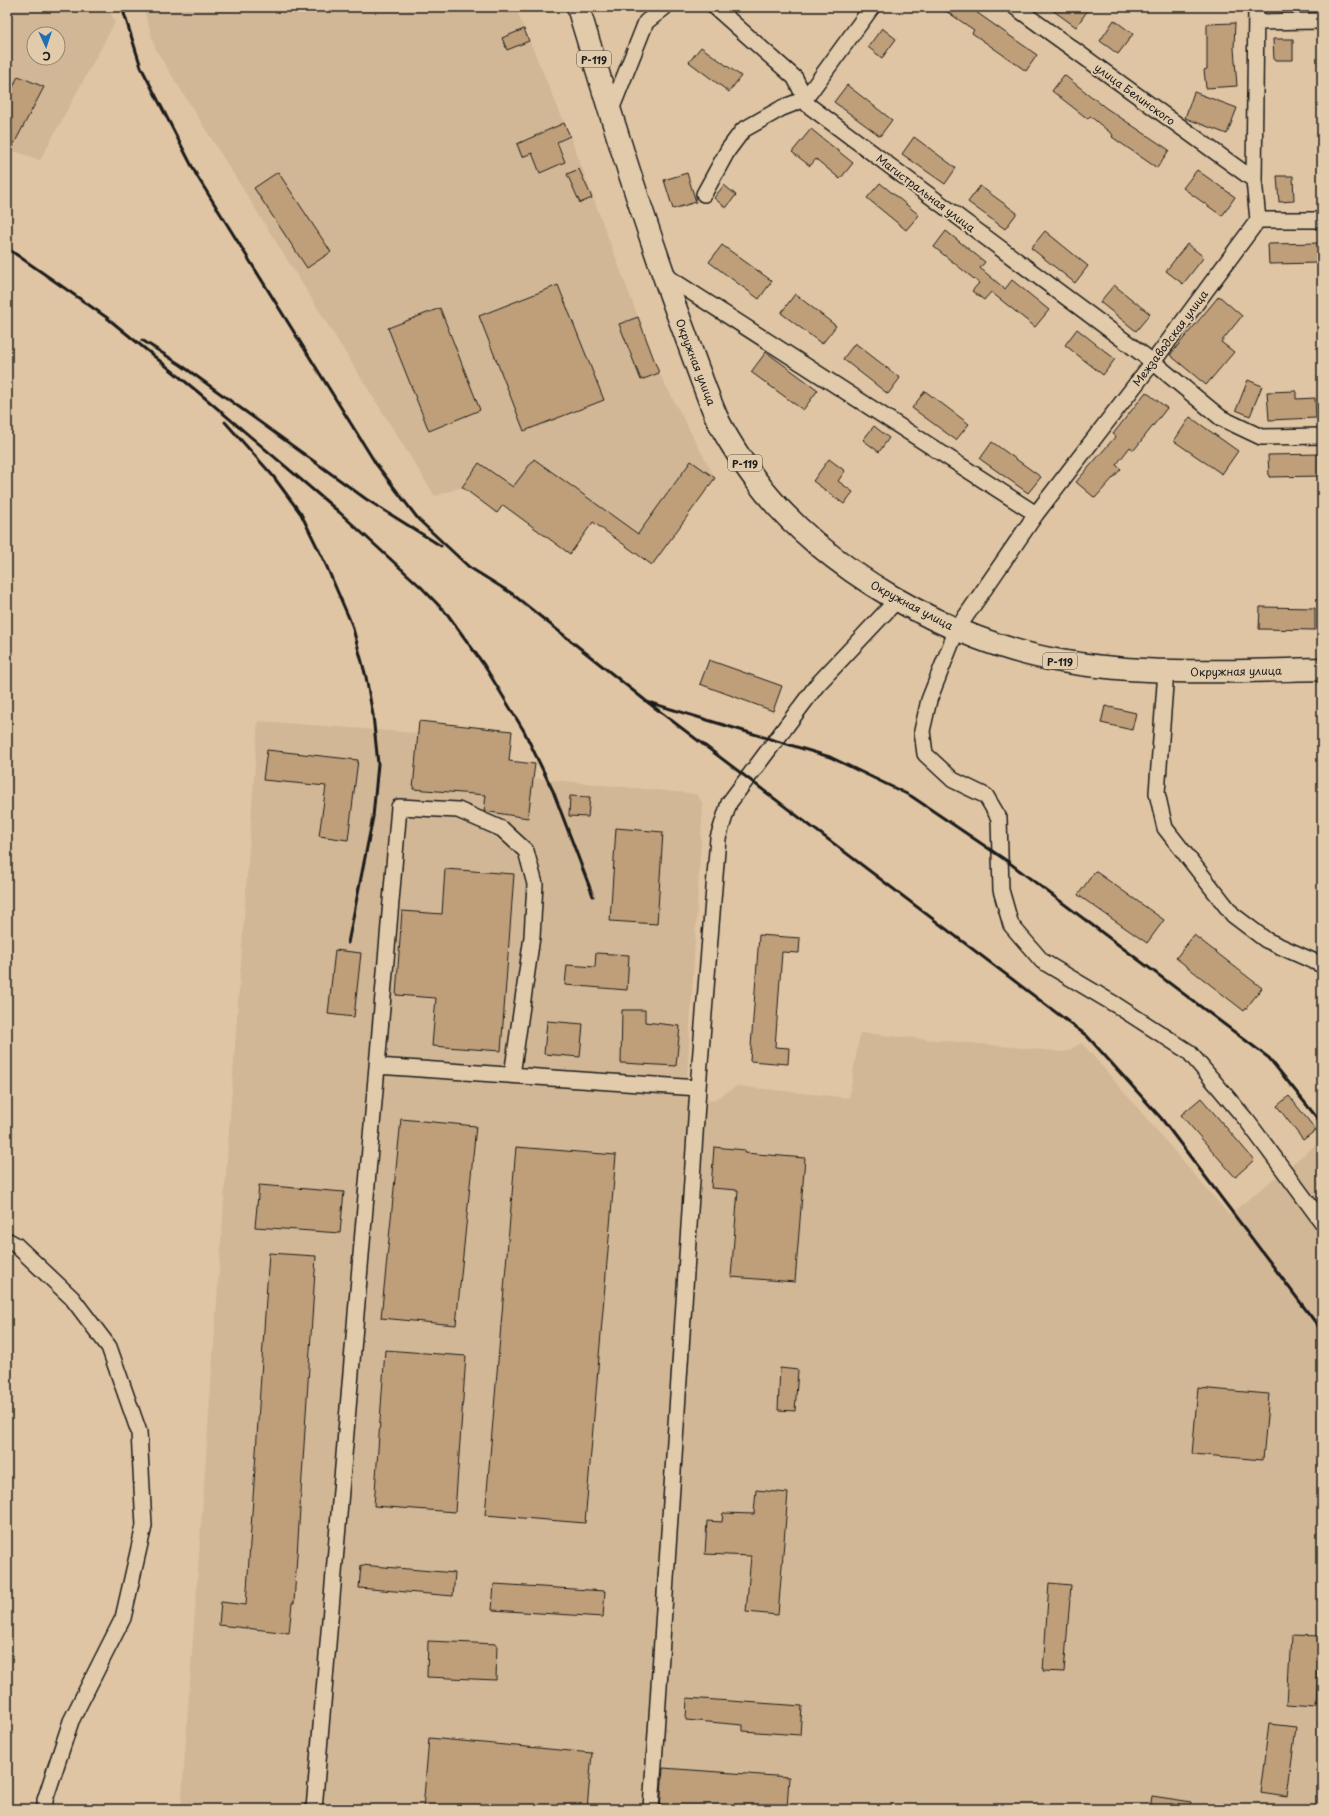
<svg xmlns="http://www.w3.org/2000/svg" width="1329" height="1816" font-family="'Playpen Sans',sans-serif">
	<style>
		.built { fill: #d1b795; fill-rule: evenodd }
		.building { fill: #bf9f7a; stroke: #1c1c1c }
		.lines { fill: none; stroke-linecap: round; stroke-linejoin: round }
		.minor-casing { stroke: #1c1c1c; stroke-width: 18 }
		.highway-casing { stroke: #1c1c1c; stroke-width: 25 }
		.minor { stroke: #e2cbab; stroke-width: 15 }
		.highway { stroke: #e2cbab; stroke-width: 22 }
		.rail { stroke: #1c1c1c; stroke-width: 3 }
		.labels { text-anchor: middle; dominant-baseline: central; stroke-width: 4; stroke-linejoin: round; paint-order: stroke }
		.shield { fill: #e2cbab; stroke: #575047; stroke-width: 1 }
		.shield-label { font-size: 10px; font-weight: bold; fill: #1c1c1c }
		.street-label { font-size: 11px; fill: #1c1c1c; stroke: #e2cbab }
	</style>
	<rect width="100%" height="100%" fill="#dfc5a3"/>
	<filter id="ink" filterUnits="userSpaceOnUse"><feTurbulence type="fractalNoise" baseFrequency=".025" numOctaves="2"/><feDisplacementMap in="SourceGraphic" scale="8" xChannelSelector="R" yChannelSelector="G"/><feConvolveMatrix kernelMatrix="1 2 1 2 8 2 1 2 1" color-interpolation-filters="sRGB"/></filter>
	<g filter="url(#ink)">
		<path class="built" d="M7 7H108L115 22 40 160 11 150 7 158ZM34 34H58V58H34Z
			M143 7H515L570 136 659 373 715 478 652 565 593 522 570 554 503 505 497 513 462 487 435 496 156 50Z
			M258 721 417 733 419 721 512 731 509 761 535 764 533 778 696 794 703 804 686 1098 712 1101 737 1086 849 1098 860 1033 1065 1052 1082 1043 1229 1215 1322 1140V1809H181Z"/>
		<path class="building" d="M940 7H969L1037 55 1026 71 972 33 974 30Z
			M1048 7H1090L1076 27Z
			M1114 20 1133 34 1118 54 1100 41Z
			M1235 23 1234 48 1237 86 1206 88 1204 70 1207 69V24Z
			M882 28 896 39 882 58 868 47Z
			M524 29 529 41 507 50 502 38Z
			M1273 39H1293V60H1274Z
			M701 47 741 76 729 92 689 62Z
			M1064 75 1106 108 1169 150 1157 168 1112 137 1113 135 1090 116 1088 119 1052 91Z
			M18 76 44 87 7 157V101Z
			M847 85 892 120 880 136 834 102Z
			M1194 92 1237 108 1227 134 1185 118Z
			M564 123 570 136 557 142 565 162 540 173 532 153 522 157 517 144Z
			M811 129 853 163 840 179 816 159 810 166 792 152Z
			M914 137 956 168 945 184 902 154Z
			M579 169 592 198 580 203 567 174Z
			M1197 170 1235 197 1222 216 1183 188Z
			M278 172 331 252 307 268 254 188Z
			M687 173 696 202 673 209 664 180Z
			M1277 176H1293L1294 201 1279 202Z
			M880 183 919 215 906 230 867 198Z
			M724 185 736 195 726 208 714 198Z
			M980 186 1017 213 1005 229 968 202Z
			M946 231 985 262 980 268 1005 289 1012 280 1049 310 1035 327 991 292 984 300 972 291 979 283 934 247Z
			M1045 231 1088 266 1075 283 1031 248Z
			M1320 243V263L1269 264 1268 244Z
			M1187 244 1204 257 1183 284 1166 271Z
			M722 245 772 281 759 299 709 262Z
			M558 285 604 400 524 431 479 316Z
			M1114 285 1150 314 1136 331 1100 302Z
			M795 294 836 326 822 344 781 313Z
			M1219 296 1242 316 1221 342 1234 352 1206 385 1170 355Z
			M440 308 480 410 429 431 388 328Z
			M638 317 659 373 641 380 619 324Z
			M1077 329 1115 359 1103 375 1065 345Z
			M855 343 900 378 888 394 843 359Z
			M766 352 818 390 803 410 751 372Z
			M1248 380 1262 386 1250 416 1236 410Z
			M925 391 969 424 956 440 912 408Z
			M1296 391V399L1315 398 1316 418 1269 420 1267 392Z
			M1146 392 1167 408 1134 450 1130 447 1116 465 1121 469 1095 498 1076 482 1116 436 1113 434Z
			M1190 417 1238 451 1222 474 1174 441Z
			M874 426 889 438 879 452 863 440Z
			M992 442 1041 477 1028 493 980 459Z
			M1321 454 1322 476 1269 477 1268 455Z
			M534 459 638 534 691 461 715 478 652 565 593 522 570 554 503 505 497 513 462 487 479 463 513 487Z
			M829 459 845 471 838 481 853 492 844 504 813 481Z
			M1260 607 1315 608V630L1259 629Z
			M709 660 782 686 773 711 700 684Z
			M1105 706 1136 713 1132 730 1101 723Z
			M419 721 512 731 509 761 535 764 528 818 484 811 486 795 413 789Z
			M267 750 358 760 348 840 319 836 326 786 263 780Z
			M570 796 590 797 588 817 569 816Z
			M616 828 663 832 657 924 610 921Z
			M445 869 514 874 501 1051 432 1046 436 998 396 995 402 911 442 914Z
			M1095 871 1164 920 1147 943 1078 895Z
			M759 935 800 938 799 953 782 952 775 1047 789 1048 788 1064 750 1061Z
			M1194 935 1262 988 1244 1011 1176 958Z
			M335 950 361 953 354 1017 328 1014Z
			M596 953 629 955 627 990 565 985 567 965 595 967Z
			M622 1010H645V1022L680 1026 676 1066 621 1063Z
			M547 1021 583 1024 580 1057 544 1054Z
			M1289 1096 1316 1130 1303 1140 1277 1106Z
			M1201 1098 1254 1160 1235 1177 1181 1115Z
			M401 1119 476 1126 456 1325 381 1318Z
			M516 1147 616 1155 585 1523 485 1515Z
			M714 1147 745 1150V1153L805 1158 795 1282 731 1277 738 1190 711 1188Z
			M259 1185 344 1192 340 1233 255 1227Z
			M269 1253 316 1256 294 1603H292L289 1633 219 1625 221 1602 246 1605Z
			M385 1350 466 1356 455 1512 374 1506Z
			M780 1368 798 1370 795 1411 778 1410Z
			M1198 1388 1269 1394 1263 1460 1192 1454Z
			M756 1490 788 1493 778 1615 746 1612 751 1556 705 1554 707 1521 722 1522 723 1513 754 1514Z
			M361 1565 455 1573 453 1596 359 1588Z
			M1049 1583 1071 1585 1064 1672 1043 1671Z
			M494 1584 605 1591 603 1617 492 1610Z
			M1291 1635 1320 1636 1316 1706 1287 1704Z
			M428 1641 497 1644 496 1680 427 1677Z
			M687 1698 802 1706 800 1735 743 1731V1725L686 1720Z
			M1269 1724 1296 1727 1287 1797 1260 1793Z
			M429 1738 592 1753 587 1809H423Z
			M663 1768 789 1777 787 1809H660Z
			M1152 1796 1192 1802 1191 1809H1150Z"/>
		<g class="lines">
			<g class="minor-casing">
				<path id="minor" d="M715 7 795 78 808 105 1153 362 1221 418 1261 437 1322 436
					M1015 7 1254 180
					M1256 7 1254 180 1258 220 1153 362 1036 514 957 629 929 700 922 731 925 754 953 780 986 796 999 818 1001 890 1011 925 1042 961 1116 1005 1189 1052 1248 1122 1322 1222
					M1256 22 1322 21
					M611 110 646 22 665 7
					M704 194 728 150 743 130 782 108 805 99 872 7
					M1258 220H1322
					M663 274 1036 514
					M1166 671 1157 793 1165 828 1233 915 1266 940 1322 965
					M377 1066 698 1088
					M7 1240 16 1245 72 1298 109 1347 139 1432 144 1526 123 1618 71 1721 45 1800V1809
					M314 1809 399 807 458 810 502 829 526 851 535 884 532 937 512 1075
					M651 1809 698 1088 718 838 729 803 764 756 817 685 897 600"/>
			</g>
			<g class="highway-casing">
				<path id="highway" d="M578 7C609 110 641 214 678 315 691 349 702 383 716 416 724 434 743 463 755 479 820 568 953 643 1061 661 1147 676 1235 671 1322 669"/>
			</g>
			<use href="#minor" class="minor"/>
			<use href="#highway" class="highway"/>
			<path class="rail" d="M122 7 141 67 197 176 376 464 419 520 469 567 511 593 646 701 1087 1036 1161 1118 1322 1331
				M7 248 106 317 198 392 339 512 421 587 448 615 484 665 524 731 553 791 593 896
				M142 340 181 365 366 499 441 546
				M225 422 273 476 301 514 326 565 352 625 366 677 373 715 378 764 373 817 348 943
				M651 703 830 757 911 796 1007 861 1269 1058 1322 1124"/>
		</g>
	</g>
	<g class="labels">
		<g class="shield">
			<rect x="577" y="51" width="34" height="16" rx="3"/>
			<rect x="728" y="455" width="34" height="16" rx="3"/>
			<rect x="1043" y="653" width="34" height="16" rx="3"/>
		</g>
		<g class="shield-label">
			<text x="594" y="59">Р-119</text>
			<text x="745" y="463">Р-119</text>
			<text x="1060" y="661">Р-119</text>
		</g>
		<g class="street-label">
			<text transform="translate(1135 94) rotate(36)">улица Белинского</text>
			<text transform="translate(926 193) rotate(37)">Магистральная улица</text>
			<text transform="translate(1170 338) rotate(-53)">Межзаводская улица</text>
			<text transform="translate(696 362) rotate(69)">Окружная улица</text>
			<text transform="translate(912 605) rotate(28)">Окружная улица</text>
			<text transform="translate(1236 671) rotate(-1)">Окружная улица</text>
		</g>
	</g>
	<rect width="1329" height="1816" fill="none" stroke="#e2cbab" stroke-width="24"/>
	<rect x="12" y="12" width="1305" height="1792" fill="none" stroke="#1c1c1c" stroke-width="1.5" filter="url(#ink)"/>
	<g transform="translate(46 46) rotate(177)"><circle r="19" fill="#e2cbab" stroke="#938572"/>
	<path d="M0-3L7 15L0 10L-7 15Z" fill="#1f6fb2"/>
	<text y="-6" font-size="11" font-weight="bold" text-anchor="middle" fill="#1c1c1c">С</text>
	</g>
</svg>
